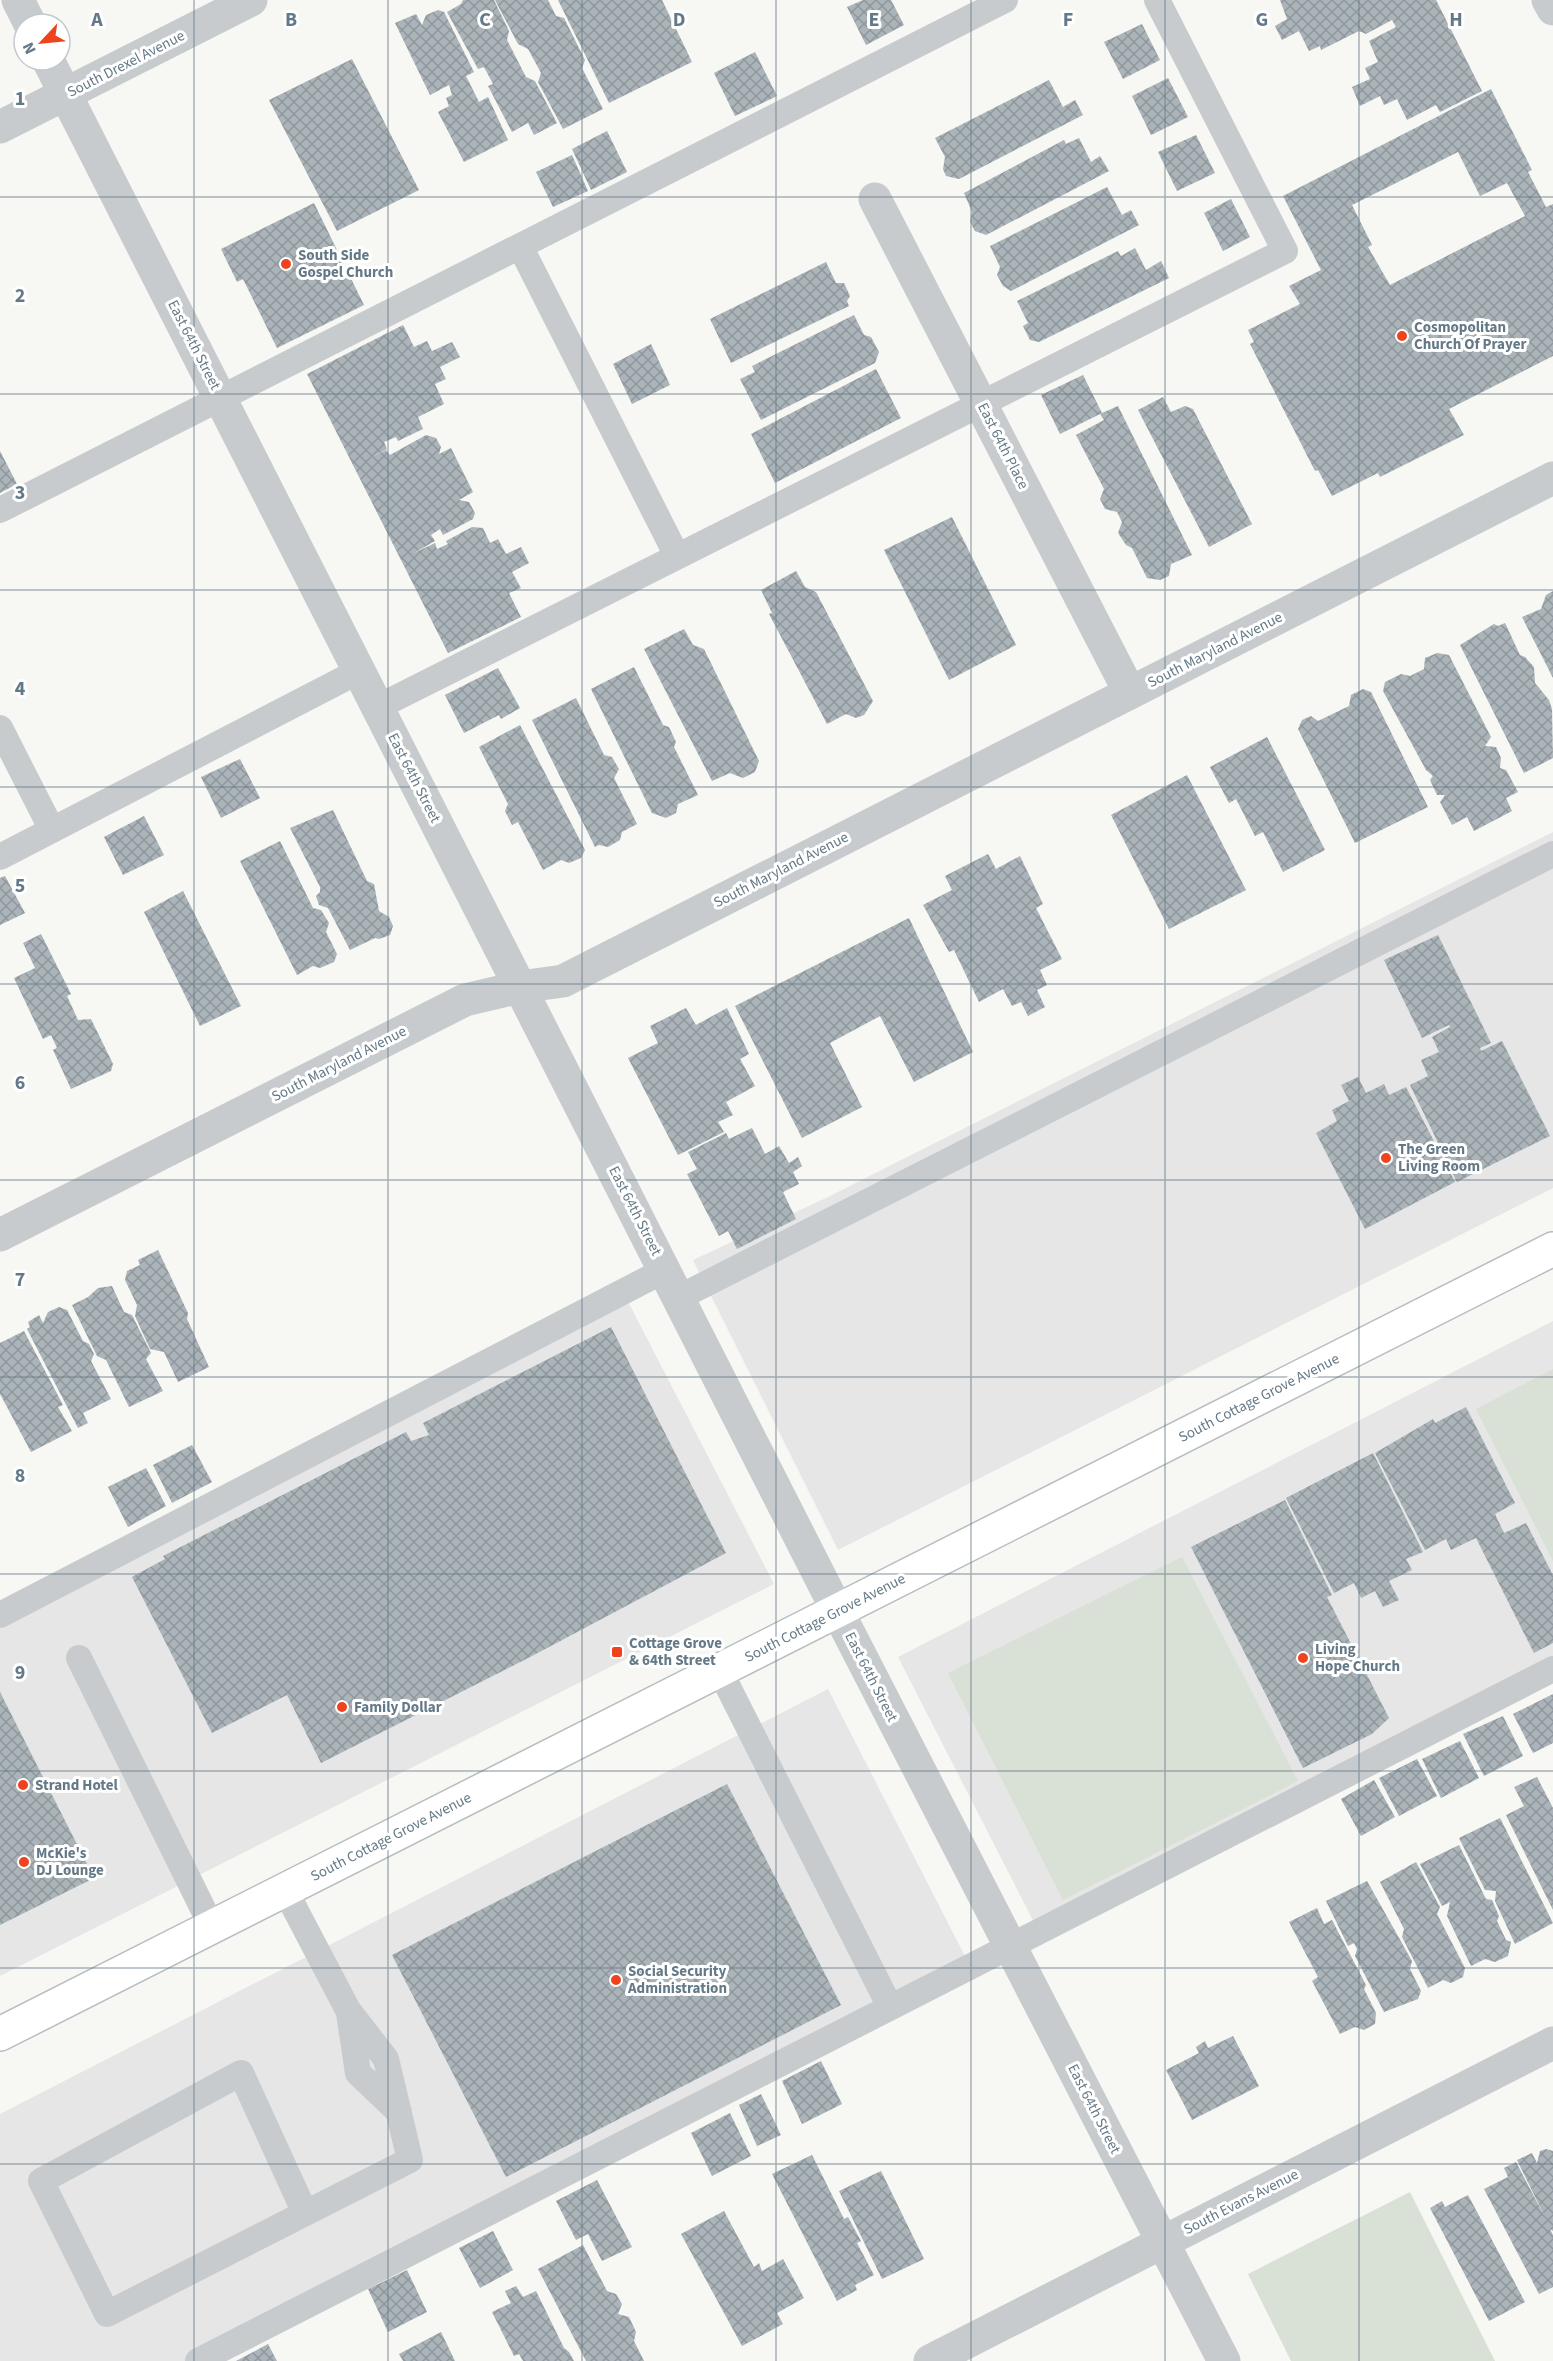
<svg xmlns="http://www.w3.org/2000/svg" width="1553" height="2361" font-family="'Source Sans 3',sans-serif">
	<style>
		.built { fill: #e5e6e5 }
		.grass { fill: #d9e0d5 }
		.building { fill: url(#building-cross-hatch); fill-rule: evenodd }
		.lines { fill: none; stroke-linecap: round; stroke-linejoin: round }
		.secondary-casing { stroke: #b7bdc1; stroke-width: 36 }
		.service { stroke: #c7cbce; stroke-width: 26 }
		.minor { stroke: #c7cbce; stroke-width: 33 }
		.secondary { stroke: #fff; stroke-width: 33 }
		.grid { fill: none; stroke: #647987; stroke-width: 1.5; stroke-opacity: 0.55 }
		.poi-dot { fill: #ee431d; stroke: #fff; stroke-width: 2 }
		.labels { text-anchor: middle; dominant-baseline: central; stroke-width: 6; stroke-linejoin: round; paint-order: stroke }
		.street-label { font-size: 15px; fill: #647987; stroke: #fff }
		.poi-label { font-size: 15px; font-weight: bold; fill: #647987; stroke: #fff; text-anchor: start }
		.grid-label { font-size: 20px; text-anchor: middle; font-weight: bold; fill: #647987; stroke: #fff; stroke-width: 6; stroke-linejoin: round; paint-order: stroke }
	</style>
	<defs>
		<pattern id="building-cross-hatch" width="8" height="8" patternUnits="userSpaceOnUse" patternTransform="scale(1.5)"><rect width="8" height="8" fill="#abb4b9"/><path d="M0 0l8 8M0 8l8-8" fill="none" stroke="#8f979c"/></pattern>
	</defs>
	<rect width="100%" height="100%" fill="#f7f7f4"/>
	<path class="built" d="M1553 832V1188L838 1550 693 1260 826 1198Z
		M623 1292 774 1584 0 1976V1615Z
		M1553 1321V1669L1039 1932 898 1657Z
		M828 1689 970 1966 198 2361H0V2114Z"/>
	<path class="grass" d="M1553 1369V1561L1476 1409Z
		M1182 1557 1298 1781 1063 1900 948 1673Z
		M1410 2192 1495 2361H1291L1248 2274Z"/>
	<path class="building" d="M463 0H494L509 31 507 40 526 77 535 81 557 123 534 135 528 123 512 132 488 86 493 84 484 67 478 69 447 12 461 4Z
		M495 0H548L556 16 564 18 585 60 582 68 603 109 563 129 538 82 541 73 528 49 518 44Z
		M558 0H662L692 62 609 103Z
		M863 0H891L904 25 866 45 847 7Z
		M1436 0 1482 91 1440 112 1436 105 1407 120 1397 99 1384 105 1380 96 1360 106 1352 87 1370 79 1365 68 1378 62 1369 41 1396 27 1392 20 1366 34 1359 31 1321 50 1320 46 1309 51 1299 31 1282 40 1275 26 1287 19 1280 0Z
		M438 10 444 12 474 72 466 76 479 102 488 97 508 140 464 162 438 112 449 106 446 98 452 95 449 85 430 95 395 23 416 14 422 25 426 15Z
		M1142 24 1160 60 1123 79 1104 42Z
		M755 52 777 96 735 116 714 73Z
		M352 59 419 190 337 231 269 100Z
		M1168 78 1188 117 1151 135 1132 96Z
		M1049 80 1063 107 1075 100 1083 115 959 179 946 176 943 169 945 157 935 138Z
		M1491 89 1532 170 1528 172 1546 207 1553 204V356L1449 409 1464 435 1380 477 1378 473 1332 496 1318 470 1315 471 1250 344 1254 342 1248 330 1300 304 1289 286 1321 270 1283 196ZM1458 152 1480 196 1507 183 1525 216 1390 285 1368 247 1372 245 1352 205Z
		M607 131 627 172 591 190 572 149Z
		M1196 135 1215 173 1177 191 1158 152Z
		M1079 138 1091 162 1100 156 1109 171 986 235 975 231 970 222 972 212 964 193 1064 140 1066 144Z
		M572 155 588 191 553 207 536 172Z
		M1107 187 1122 215 1131 210 1139 225 1011 291 1003 286 997 275 1000 267 990 246Z
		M1231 199 1250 237 1223 251 1204 213Z
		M314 203 364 305 277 348 243 279 237 282 221 249Z
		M1135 248 1146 270 1161 261 1169 278 1039 342 1030 340 1023 326 1028 323 1017 301 1118 251 1121 256Z
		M826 262 836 283H844L850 296 847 301 849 306 731 363 710 319Z
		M854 315 864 335 871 337 879 352 875 363 761 420 740 379 755 372 752 366Z
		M403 325 414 347 427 341 432 351 452 342 460 357 440 367 446 379 435 384 444 404 418 417 423 429 398 441 396 437 384 442 387 449 370 458 386 450 390 455 426 435 436 438 441 447 439 454 451 448 473 492 459 500 469 502 475 513 473 519 443 535 440 529 431 535 435 541 414 553 435 543 437 549 448 544 446 541 472 527 483 528 490 543 498 539 506 554 521 547 529 563 512 572 521 588 509 593 521 617 448 653 307 374Z
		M651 344 670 385 632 404 613 364Z
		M876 369 901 418 775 483 751 434Z
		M1083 375 1102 413 1118 406 1192 555 1171 564 1169 576 1160 580 1147 578 1132 548 1126 545 1118 533 1122 522 1117 512 1105 509 1100 499 1104 489 1076 435 1104 420 1100 414 1060 434 1041 395Z
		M1163 397 1171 412 1185 406 1193 409 1252 524 1209 547 1138 410Z
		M0 451 17 484 0 493Z
		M952 517 1016 645 949 680 884 550Z
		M796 571 805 587 816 592 873 701 864 715 856 718 846 714 827 724 769 614 772 613 761 590Z
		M1553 591V678L1522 617 1541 609 1546 595Z
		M1505 623 1520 655 1525 657 1534 667 1535 683 1549 700 1552 709 1553 758 1524 773 1460 645 1494 624 1498 626Z
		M684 629 693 645 704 649 759 761 755 772 743 778 730 773 712 781 644 649Z
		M1437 653 1449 655 1491 737 1485 746 1496 747 1501 758 1500 768 1506 770 1518 792 1506 798 1512 811 1474 831 1467 817 1452 825 1440 802 1445 795H1437L1430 780 1433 776 1426 770 1383 691 1385 682 1401 674 1410 676 1424 669 1425 658Z
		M634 667 663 725 669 727 676 742 674 747 698 795 678 804 676 813 666 818 652 813 591 689Z
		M498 668 520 708 501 719 499 715 464 733 445 695Z
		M1363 689 1371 692 1428 807 1355 843 1298 729 1302 720 1311 716 1318 721 1349 706 1351 695Z
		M576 698 604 755 612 757 619 769 614 778 637 824 622 832 620 840 608 847 599 845 595 847 532 720Z
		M520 725 585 850 581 858 569 863 561 860 543 870 518 822 512 825 505 811 508 804 479 747Z
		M1267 737 1325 850 1283 872 1263 832 1255 836 1236 799 1229 803 1210 767Z
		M240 759 260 798 221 818 201 777Z
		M1187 775 1246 890 1169 929 1111 815Z
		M333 810 367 881 374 884 379 911 389 917 393 926 390 935 379 939 375 938 350 950 328 908 319 905 316 896 320 892V887L290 828Z
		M144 816 164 855 123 875 104 837Z
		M280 841 313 908 321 910 329 923 326 932 337 954 334 962 320 968 313 966 297 975 240 861Z
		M988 854 996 869 1020 856 1043 904 1036 908 1062 959 1040 970 1047 985 1037 990 1045 1007 1028 1016 1021 1002 1012 1006 1003 989 979 1002 954 950 949 952 923 905 952 890 945 876Z
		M5 876 25 913 0 925V878Z
		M183 891 241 1006 200 1026 144 912Z
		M909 918 973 1052 914 1082 880 1016 830 1043 862 1107 802 1138 735 1006Z
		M41 934 71 994 67 996 78 1020 91 1019 113 1064 111 1071 71 1089 53 1050 57 1048 51 1035 43 1039 14 978 35 968 23 943Z
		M1438 935 1491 1043 1480 1048 1481 1051 1502 1041 1550 1136 1457 1182 1410 1085 1428 1076 1421 1060 1439 1052 1432 1037 1450 1027 1449 1025 1422 1038 1384 960Z
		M686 1008 696 1025 727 1008 749 1054 740 1059 755 1086 726 1102 733 1115 718 1122 724 1132 678 1155 628 1058 658 1043 650 1026Z
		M1358 1077 1366 1093 1384 1084 1389 1095 1406 1087 1455 1182 1365 1229 1316 1133 1337 1121 1332 1110 1349 1101 1341 1085Z
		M752 1128 765 1154 779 1146 789 1163 798 1157 802 1166 793 1172 799 1184 783 1192 796 1219 737 1249 728 1231 719 1236 687 1174 697 1169 688 1152 726 1133 729 1139Z
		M158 1250 188 1313 187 1319 209 1367 178 1382 164 1352 150 1349 135 1316 137 1305 125 1280 127 1271 140 1265 138 1260Z
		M112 1286 124 1312 132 1315 151 1353 146 1359 163 1391 129 1407 106 1360 97 1356 72 1305 88 1297 98 1288Z
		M59 1307 67 1310 83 1341 89 1344 94 1354 91 1361 111 1399 83 1413 88 1423 78 1428 27 1329 30 1327 28 1322 39 1315 43 1323 48 1312Z
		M611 1327 726 1553 532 1656 321 1763 287 1695 212 1733 132 1577 165 1559 163 1556 406 1432 411 1441 429 1435 423 1423Z
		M24 1331 63 1405 58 1407 72 1431 31 1452 0 1394V1343Z
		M1466 1407 1515 1503 1495 1514 1504 1533 1526 1523 1553 1575V1643L1534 1653 1476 1538 1451 1550 1446 1539 1425 1550 1375 1453 1433 1419 1435 1423Z
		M192 1445 212 1482 172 1503 153 1465Z
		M1373 1453 1423 1552 1406 1559 1412 1570 1389 1581 1399 1600 1383 1607 1375 1591 1361 1598 1354 1583 1334 1593 1286 1498Z
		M146 1468 166 1506 128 1527 108 1487Z
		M1285 1500 1332 1595 1327 1597 1389 1718 1372 1734 1303 1768 1191 1547Z
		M0 1692 94 1878 0 1925Z
		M1553 1694V1743L1533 1753 1513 1714Z
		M1503 1716 1523 1756 1484 1776 1463 1734Z
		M1460 1741 1479 1778 1441 1798 1422 1759Z
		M1417 1759 1437 1796 1399 1816 1379 1778Z
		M1537 1777 1553 1808V1910L1506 1815 1524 1806 1514 1787Z
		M1374 1780 1395 1817 1361 1836 1341 1799Z
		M727 1784 841 2005 506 2177 392 1955Z
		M1500 1818 1553 1923 1515 1944 1495 1901 1496 1891 1485 1890 1459 1838Z
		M1459 1845 1486 1899 1492 1900 1499 1916 1497 1921 1506 1940 1511 1942 1508 1956 1495 1962 1485 1959 1471 1966 1447 1916 1450 1902 1442 1906 1420 1864Z
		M1416 1862 1440 1907 1437 1914 1465 1968 1463 1977 1451 1983 1443 1980 1428 1988 1402 1937 1404 1929 1380 1882Z
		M1367 1881 1412 1961 1410 1969 1421 1991 1418 1999 1384 2012 1355 1956 1357 1949 1354 1943 1348 1946 1326 1901Z
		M1317 1908 1324 1924 1332 1920 1366 1985 1364 1989 1376 2013 1375 2024 1364 2030 1355 2027 1340 2034 1312 1981 1318 1977 1289 1922Z
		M1233 2036 1259 2086 1192 2120 1166 2070 1199 2053 1196 2047 1205 2041 1208 2048Z
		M821 2061 842 2104 802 2124 782 2081Z
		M761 2094 781 2135 757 2146 739 2105Z
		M730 2113 751 2156 712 2176 691 2133Z
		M1546 2149 1553 2151V2231L1550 2229 1553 2235V2287L1539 2294 1484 2189 1508 2177 1504 2168 1516 2162 1546 2219 1517 2160 1532 2153 1537 2163 1540 2151Z
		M812 2155 844 2219 848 2217 861 2241 857 2243 874 2275 855 2285 857 2290 837 2301 772 2174Z
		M881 2171 924 2259 882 2279 839 2191Z
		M597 2180 632 2247 602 2261 588 2234 576 2240 556 2201Z
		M1468 2195 1525 2302 1489 2321 1430 2208 1442 2201 1445 2207Z
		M724 2211 754 2267 759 2263 762 2271 783 2259 804 2298 777 2313 783 2324 742 2346 681 2234Z
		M493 2231 513 2270 480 2288 459 2248Z
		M583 2245 607 2291 616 2294 622 2304 618 2314 629 2317 636 2332 634 2341 644 2361H586L538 2269Z
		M407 2270 427 2312 388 2332 368 2289Z
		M516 2286 523 2297 536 2291 564 2348 569 2352 574 2361H523L519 2354 514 2356 492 2312 511 2303 505 2291Z
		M441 2332 455 2361H403L399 2354Z
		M268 2344 277 2361H236Z"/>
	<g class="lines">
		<g class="secondary-casing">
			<path id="secondary" d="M0 2034 1553 1249"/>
		</g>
		<path class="service" d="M520 246 677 556
			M0 510 1005 0
			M378 707 1285 251 1157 0
			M0 728 52 830
			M0 857 359 671
			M678 1298 1553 854
			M0 1615 665 1270
			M79 1658 212 1927
			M720 1671 890 2007
			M285 1890 348 2010 386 2059 410 2160 107 2314 41 2181 241 2073 305 2213
			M349 2013 358 2073 399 2112
			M198 2361 1553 1669"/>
		<path class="minor" d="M18 0 30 24
			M1548 0 1553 9
			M48 60 838 1612 1224 2361
			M0 127 251 0
			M875 199 1130 693
			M0 1235 465 1000 520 987 563 981 1553 478
			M930 2361 1553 2043"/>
		<use href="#secondary" class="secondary"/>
	</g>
	<path class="grid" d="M194 0V2361M388 0V2361M582 0V2361M776 0V2361M971 0V2361M1165 0V2361M1359 0V2361M0 197H1553M0 394H1553M0 590H1553M0 787H1553M0 984H1553M0 1180H1553M0 1377H1553M0 1574H1553M0 1771H1553M0 1968H1553M0 2164H1553"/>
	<g class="poi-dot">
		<circle cx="286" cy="264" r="6"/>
		<circle cx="1402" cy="336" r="6"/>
		<circle cx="1386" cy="1158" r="6"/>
		<rect x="611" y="1646" width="12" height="12" rx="3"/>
		<circle cx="1303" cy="1658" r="6"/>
		<circle cx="342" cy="1707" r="6"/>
		<circle cx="23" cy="1785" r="6"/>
		<circle cx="24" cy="1862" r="6"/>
		<circle cx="616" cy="1980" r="6"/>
	</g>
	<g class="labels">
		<g class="street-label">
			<text transform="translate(126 64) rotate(-27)">South Drexel Avenue</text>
			<text transform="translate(194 345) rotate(63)">East 64th Street</text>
			<text transform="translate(1003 446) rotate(63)">East 64th Place</text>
			<text transform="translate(1215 650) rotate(-27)">South Maryland Avenue</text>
			<text transform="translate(414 778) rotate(63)">East 64th Street</text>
			<text transform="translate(781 870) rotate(-27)">South Maryland Avenue</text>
			<text transform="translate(339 1064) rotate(-27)">South Maryland Avenue</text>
			<text transform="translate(635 1211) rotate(63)">East 64th Street</text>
			<text transform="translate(1259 1398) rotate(-27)">South Cottage Grove Avenue</text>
			<text transform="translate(825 1618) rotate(-27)">South Cottage Grove Avenue</text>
			<text transform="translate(871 1677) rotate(63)">East 64th Street</text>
			<text transform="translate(391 1837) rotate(-27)">South Cottage Grove Avenue</text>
			<text transform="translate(1094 2109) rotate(63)">East 64th Street</text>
			<text transform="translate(1241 2202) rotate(-27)">South Evans Avenue</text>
		</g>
		<g class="poi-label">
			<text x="298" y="255">South Side<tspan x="298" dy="17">Gospel Church</tspan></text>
			<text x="1414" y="327">Cosmopolitan<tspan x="1414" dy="17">Church Of Prayer</tspan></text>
			<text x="1398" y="1149">The Green<tspan x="1398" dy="17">Living Room</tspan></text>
			<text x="629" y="1643">Cottage Grove<tspan x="629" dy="17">&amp; 64th Street</tspan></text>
			<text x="1315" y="1649">Living<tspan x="1315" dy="17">Hope Church</tspan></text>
			<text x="354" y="1707">Family Dollar</text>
			<text x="35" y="1785">Strand Hotel</text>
			<text x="36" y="1853">McKie's<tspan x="36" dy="17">DJ Lounge</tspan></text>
			<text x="628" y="1971">Social Security<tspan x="628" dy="17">Administration</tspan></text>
		</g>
	</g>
	<g class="grid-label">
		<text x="97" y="26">A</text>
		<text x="291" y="26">B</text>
		<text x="485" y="26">C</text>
		<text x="679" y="26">D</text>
		<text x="874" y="26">E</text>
		<text x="1068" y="26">F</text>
		<text x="1262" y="26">G</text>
		<text x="1456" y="26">H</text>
		<text x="20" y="105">1</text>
		<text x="20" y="302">2</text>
		<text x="20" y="499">3</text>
		<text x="20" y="695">4</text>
		<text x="20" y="892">5</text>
		<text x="20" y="1089">6</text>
		<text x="20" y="1286">7</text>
		<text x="20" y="1482">8</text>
		<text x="20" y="1679">9</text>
	</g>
	<g transform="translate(42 42) rotate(244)"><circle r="28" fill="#ffffff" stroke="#c1c9cf" stroke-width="1.5"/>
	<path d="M0-4.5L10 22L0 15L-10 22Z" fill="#ee431d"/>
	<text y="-9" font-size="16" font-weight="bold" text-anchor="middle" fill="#647987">N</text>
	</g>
</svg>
